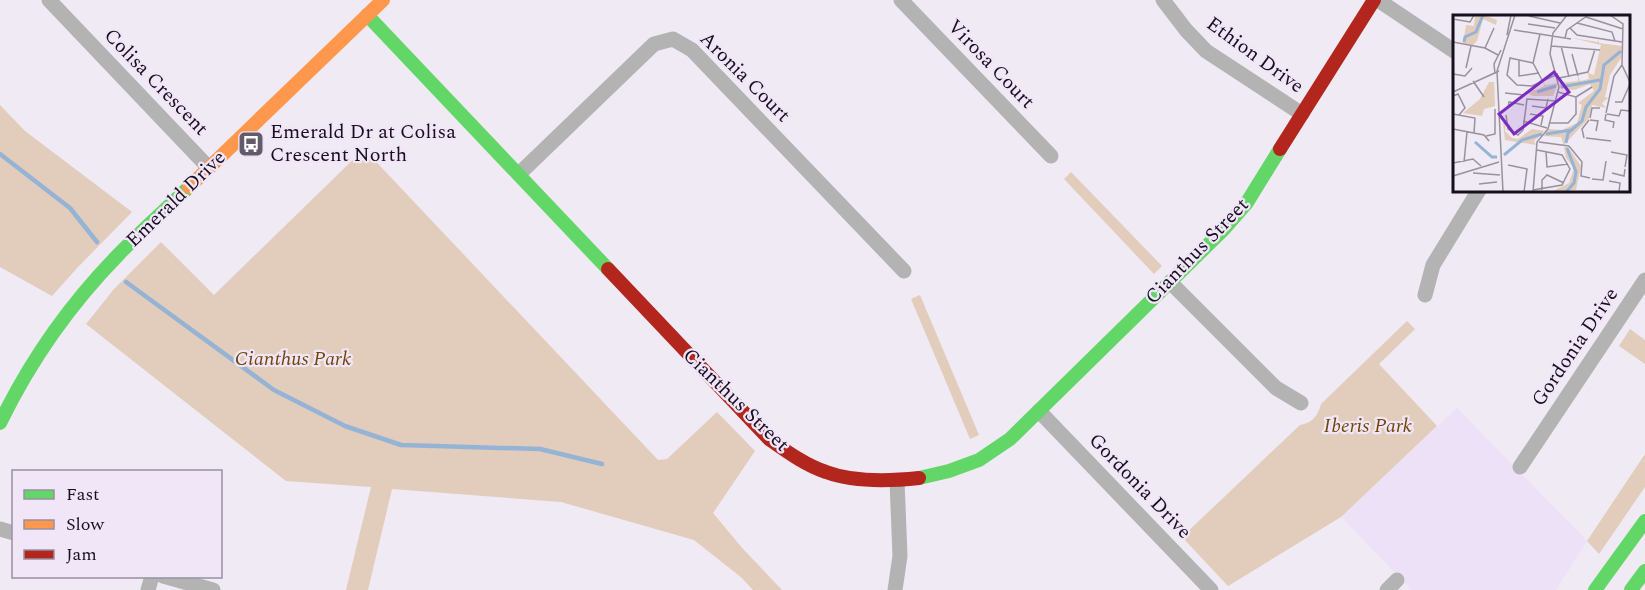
<svg xmlns="http://www.w3.org/2000/svg" width="1645" height="590" font-family="Spectral,serif">
	<style>
		.built { fill: #ede1f7 }
		.green { fill: #e2ccbb }
		.lines { fill: none; stroke-linecap: round; stroke-linejoin: round }
		.stream { stroke: #95b3d5; stroke-width: 4.5 }
		.street { stroke: #b2b3b2; stroke-width: 15 }
		.fast { stroke: #63d668; stroke-width: 14 }
		.slow { stroke: #ff974d; stroke-width: 14 }
		.jam { stroke: #b3261e; stroke-width: 14 }
		.labels { text-anchor: middle; dominant-baseline: central; stroke-width: 4.5; stroke-linejoin: round; paint-order: stroke }
		.street-label { font-size: 20px; fill: #170e1e; stroke: #f0e6f8 }
		.poi-label { font-size: 20px; fill: #170e1e; stroke: #f0e6f8; text-anchor: start }
		.park-label { font-size: 20px; font-style: italic; fill: #714709; stroke: #f0e6f8 }
		.inset-river { fill: none; stroke: #95b3d5; stroke-width: 3 }
		.inset-road { fill: none; stroke: #99929e; stroke-width: 1.5 }
		.view { fill: #7b2cbf; fill-opacity: 0.15; stroke: #7b2cbf; stroke-width: 3 }
		.inset-edge { fill: none; stroke: #170e1e; stroke-width: 3 }
	</style>
	<rect width="100%" height="100%" fill="#efeaf4"/>
	<path class="built" d="M1457 408 1587 541 1556 590H1412L1341 517Z"/>
	<path class="green" d="M0 105 25 131 132 212 78 267 52 296 0 267Z
		M364 149 658 460 667 459 717 412 755 451 713 513 743 549 782 590H753L742 578 694 540 561 502 392 489 368 590H346L371 487 286 481 86 324 114 289 161 242 214 295Z
		M1071 172 1162 266 1154 274 1064 179Z
		M920 295 979 435 970 439 911 299Z
		M1407 321 1415 329 1379 364 1437 426 1341 517 1228 586 1182 537 1300 425C1312 423 1318 416 1321 404Z
		M1630 329 1645 340V364L1619 346Z
		M1645 454V487L1599 554 1587 541Z"/>
	<g class="lines">
		<path class="stream" d="M0 154 70 208 97 242
			M126 282 274 390 345 426 401 445 540 449 602 464"/>
		<path class="street" d="M49 0 208 167
			M901 0 1051 156
			M1163 0 1186 30 1206 51 1302 114
			M1378 0 1454 51
			M519 174 654 44 673 39 692 50 904 271
			M1170 282 1276 388 1301 403
			M1425 295 1433 265 1479 190
			M1039 411 1211 590
			M1520 467 1645 280
			M0 529 14 533
			M163 576 213 590
			M148 590 152 576
			M895 590 900 556 897 481
			M1387 590 1397 580"/>
		<path class="fast" d="M367 15 608 269
			M0 423C30 361 70 304 119 254 141 231 166 209 189 187
			M919 478 949 471 979 460 1010 439 1224 229 1246 204 1280 149
			M1595 590 1645 521
			M1631 590 1645 571"/>
		<path class="slow" d="M189 187 383 0"/>
		<path class="jam" d="M1280 149 1374 0
			M608 269 769 439C786 451 805 465 826 472 853 482 891 481 919 478"/>
	</g>
	<defs>
		<g id="bus-square" transform="scale(1.35)"><rect x="-9" y="-9" width="18" height="18" rx="4" fill="#635b69" stroke="#f0e6f8"/><path d="M-5-6H5V4H4V6H2V4H-2V6H-4V4H-5ZM-3.5-4V0h7V-4ZM-3.5 1.2v1.5H-2V1.2ZM2 1.2v1.5H3.5V1.2Z" fill="#fff"/></g>
	</defs>
	<g fill-rule="evenodd">
		<use href="#bus-square" x="251" y="144"/>
	</g>
	<g class="labels">
		<g class="street-label">
			<text transform="translate(1255 55) rotate(36)">Ethion Drive</text>
			<text transform="translate(991 64) rotate(46)">Virosa Court</text>
			<text transform="translate(745 77) rotate(45)">Aronia Court</text>
			<text transform="translate(156 82) rotate(46)">Colisa Crescent</text>
			<text transform="translate(176 199) rotate(-44)">Emerald Drive</text>
			<text transform="translate(1197 251) rotate(-46)">Cianthus Street</text>
			<text transform="translate(1575 347) rotate(-56)">Gordonia Drive</text>
			<text transform="translate(736 400) rotate(44)">Cianthus Street</text>
			<text transform="translate(1140 486) rotate(46)">Gordonia Drive</text>
		</g>
		<g class="poi-label">
			<text x="270" y="132">Emerald Dr at Colisa<tspan x="270" dy="23">Crescent North</tspan></text>
		</g>
		<g class="park-label">
			<text x="293" y="359">Cianthus Park</text>
			<text x="1368" y="426">Iberis Park</text>
		</g>
	</g>
	<g transform="translate(1453 15)">
		<rect width="177" height="177" fill="#efeaf4"/>
		<path d="M31 0 44 5 43 10 30 4 24 26 20 30 10 28 13 10 21 11 22 1ZM119 23 145 27 146 24V28L169 31 168 43 157 60 152 82 155 83 149 88 153 93 139 90 136 103 111 130 108 122 90 121 96 114 109 115 124 108 129 90 125 88 141 76 137 69 121 75 107 73V68L125 66V61L127 66 136 64 135 58 141 60 148 30ZM90 66 92 70 105 68 100 81H80L72 77 85 74 91 71ZM36 67H41L42 91 31 94 29 101 10 98 27 84ZM50 107H53L52 116 59 123 65 124 79 114 92 116 81 126 83 130 52 125ZM111 132H115L128 151 123 175 98 177 116 168 121 153 113 143Z" fill="#e2ccbb"/>
		<path class="inset-river" d="M11 27 12 22 23 17 30 0M108 72 147 65M84 77 103 71M93 119 118 115M22 127 39 142H44M113 128 115 118 129 106 133 92 147 74 151 50 168 36M51 140 69 125 89 119M113 177 121 168 123 157 114 133"/>
		<path class="inset-road" d="M157 0 170 9 169 50 177 67M76 1 107 8M133 2 170 14M0 4 17 7 21 0M124 8 159 17 162 26M75 9 102 13M117 13 124 20 169 27M61 15 118 24M54 20 58 0M112 23 114 15 134 1M0 27 32 33 45 40M98 31 147 35M108 31 116 62M32 33 41 13M119 39 125 61M66 45V61L86 58M80 48 87 19M13 53 18 31M0 59 12 61 19 53M42 59 41 49 48 35M106 63 135 57 142 34M89 65 80 48 57 43 54 60 64 70 79 71 105 59M20 66 31 82M0 77 46 56M52 78 71 80M0 81 5 79 12 93 6 100M123 82 139 72M162 87H169L177 69M79 91 93 93 95 84M55 93 56 87 71 90M153 98 161 61 169 50M0 99 22 103 21 118M77 99 90 101 88 110M153 99 152 105 161 107 160 113M154 99 166 101 168 95 177 96M53 100 55 114 65 120 70 115 74 84 104 86M137 103 139 93H147M137 105 145 106 143 116M70 106 94 113M97 108H115L123 99V82L105 77M0 114 31 120 36 126M33 121 42 119V94M131 123 129 114 136 105M133 123 158 126M86 127 116 131M116 131 129 147 128 161 137 163M93 136 94 152 115 149M158 137 174 140 172 152M11 147 14 117M0 148 20 144 28 151M55 150 74 154 71 177M20 158 47 160M159 158 171 161 172 154M0 161 46 147M139 164 150 165 153 146M156 166 167 168 166 177M26 169 44 167M80 175 109 170 117 154 109 140 84 135M89 175V165L94 160 111 168M50 177 44 56 62 0M80 177 84 127 95 114 106 72 97 39 100 18 114 0"/>
		<path class="view" d="M101 57 116 77 61 119 46 99Z"/>
		<rect width="177" height="177" class="inset-edge"/>
	</g>
	<rect x="12" y="470" width="210" height="108" fill="#f0e6f8" stroke="#9990a1" stroke-width="1.5"/>
	<rect x="24" y="490" width="30" height="9" fill="#63d668" stroke="#9990a1" stroke-width="1.5"/>
	<text x="66" y="500" font-size="18" fill="#170e1e">Fast</text>
	<rect x="24" y="520" width="30" height="9" fill="#ff974d" stroke="#9990a1" stroke-width="1.5"/>
	<text x="66" y="530" font-size="18" fill="#170e1e">Slow</text>
	<rect x="24" y="550" width="30" height="9" fill="#b3261e" stroke="#9990a1" stroke-width="1.5"/>
	<text x="66" y="560" font-size="18" fill="#170e1e">Jam</text>
</svg>
